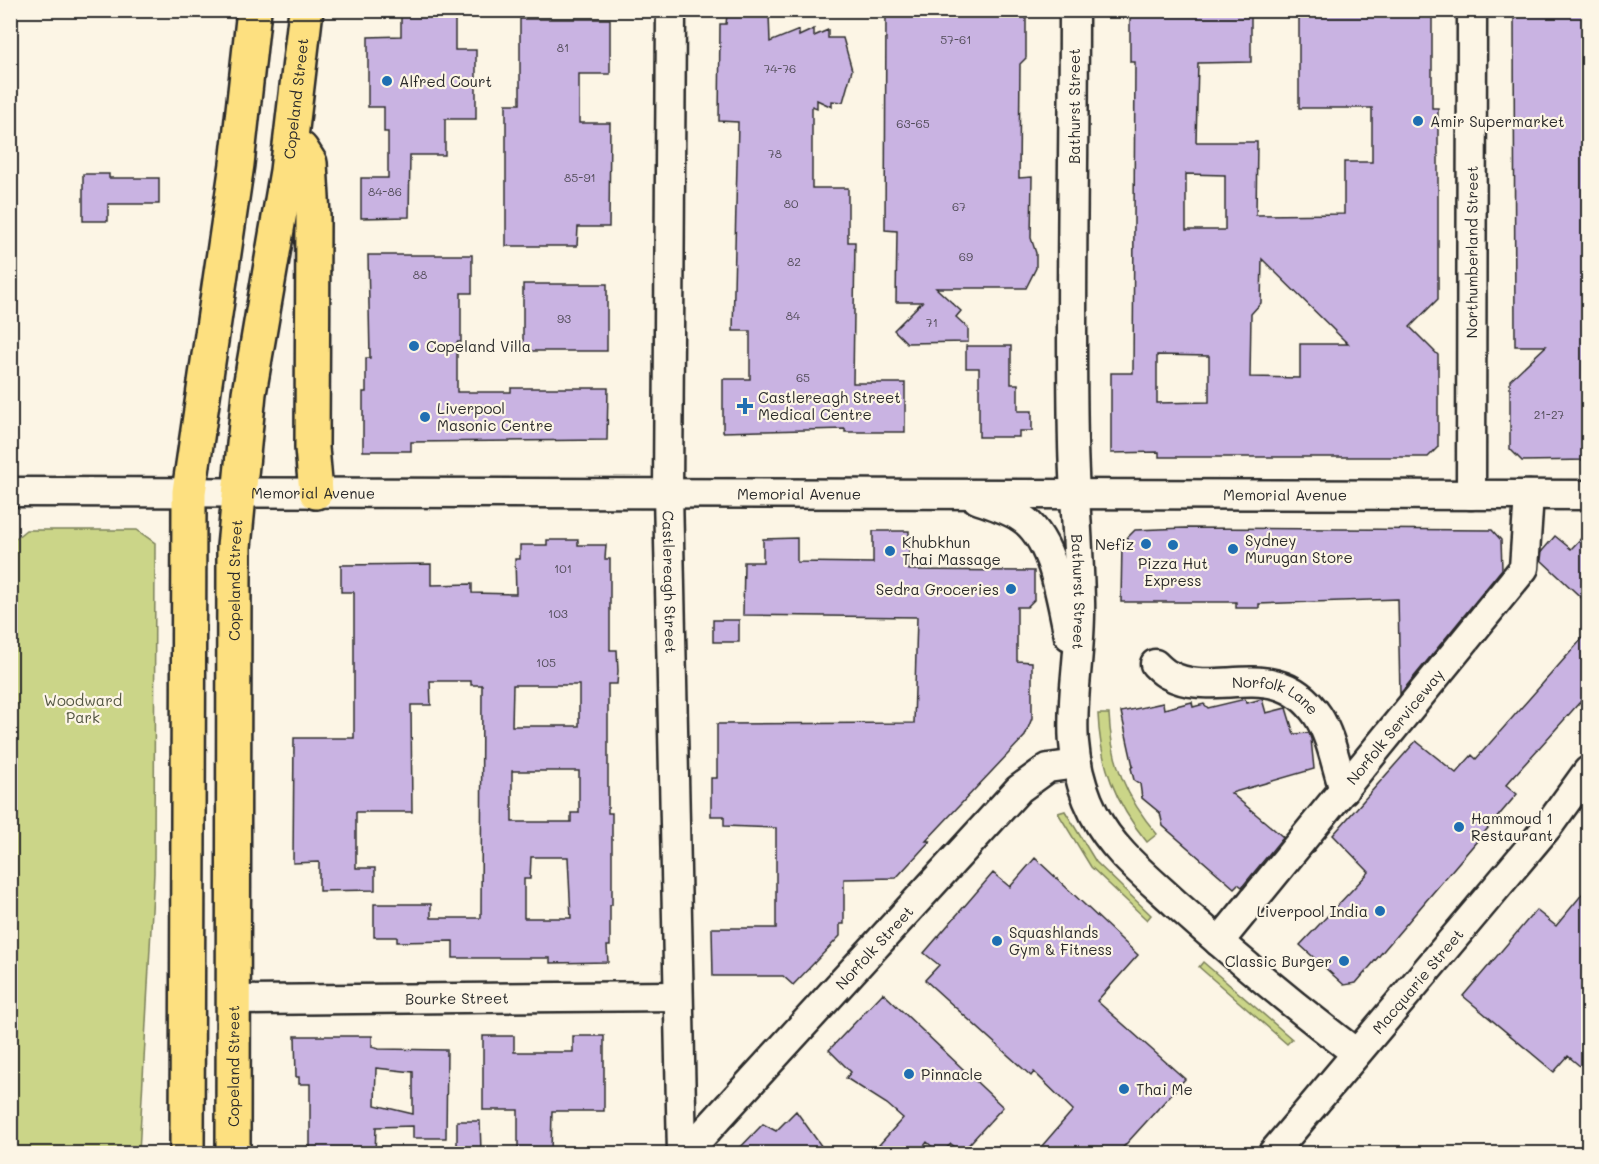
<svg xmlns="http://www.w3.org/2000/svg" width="1599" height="1164" font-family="Mali,sans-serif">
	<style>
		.green { fill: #cbd588; stroke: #7b805a; stroke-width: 1.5 }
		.building { fill: #c9b3e2; stroke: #2b2b2b; stroke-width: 1.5; fill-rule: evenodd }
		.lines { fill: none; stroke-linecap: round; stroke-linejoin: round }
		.minor-casing { stroke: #2b2b2b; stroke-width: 33 }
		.highway-casing { stroke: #2b2b2b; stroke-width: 38 }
		.minor { stroke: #fcf5e5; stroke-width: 28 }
		.highway { stroke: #fde080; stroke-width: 33 }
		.poi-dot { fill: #1f6fb2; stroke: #fcf5e5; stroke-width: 2 }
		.labels { text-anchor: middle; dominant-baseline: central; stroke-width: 4.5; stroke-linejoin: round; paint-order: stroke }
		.number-label { font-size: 12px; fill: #524d59 }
		.poi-label { font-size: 15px; fill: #2b2b2b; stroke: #fcf5e5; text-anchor: start }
		.street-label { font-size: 15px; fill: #2b2b2b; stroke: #fcf5e5 }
		.park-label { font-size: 15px; fill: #535642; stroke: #fcf5e5 }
	</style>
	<rect width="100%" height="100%" fill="#fcf5e5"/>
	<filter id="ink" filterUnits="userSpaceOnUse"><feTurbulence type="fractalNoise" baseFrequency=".0167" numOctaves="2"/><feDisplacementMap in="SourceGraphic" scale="12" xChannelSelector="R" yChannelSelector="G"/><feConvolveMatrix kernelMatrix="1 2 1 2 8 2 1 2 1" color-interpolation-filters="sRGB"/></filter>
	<g filter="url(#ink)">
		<path class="green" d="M26 530H137L155 543 154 873 139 1153H11L10 543Z
			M1098 714H1109C1111 762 1126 798 1157 834L1147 842C1115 803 1100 764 1098 714Z
			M1065 811 1096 862 1151 915 1147 920 1091 867 1058 813Z
			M1203 962 1292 1039 1287 1044 1199 967Z"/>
		<path class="building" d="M886 10H1026V58L1020 64 1019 178 1032 177 1031 238 1036 253V268L1026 288H936L961 311 956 317 968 328V342L907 343 894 330 922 302H896L897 231 885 230Z
			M1130 10H1251V62L1198 63 1196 142H1257L1256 215 1344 214V162H1372V108H1299V10H1432V108H1438V299L1410 327 1438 355V447L1428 457H1159V452L1111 453V373H1133L1135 62H1130ZM1186 174 1225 175V230H1186ZM1262 259 1348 344H1300V378L1250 377 1251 314 1261 303ZM1157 355 1209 356V402L1157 403Z
			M1514 10H1588V460L1522 461 1510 449V380L1546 346H1515Z
			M401 11H455V50H476V119H445V155H410L409 217 361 218V178H388V132H384V107H368V37L401 36Z
			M769 14 770 42 799 30V36L814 29V36L828 30V38H843L852 70 843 102 832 101V107L817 100V108L812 106V188H848V242H855L853 383H905V432H845V429L723 432V379H750V331H733L738 122 719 121 720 24H726L727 15Z
			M520 19H610V74H579V123H610L609 227H578L577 246H506V104H520Z
			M83 174H109V178H159V204H108V221H83Z
			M368 255H472V293H461V342H457V392H511V388H608L607 440 411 442V451H363V392H366V358H370Z
			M523 284H607V351H523Z
			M966 346H1011V384H1018V411H1032V431H1019V437H979V368H966Z
			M1185 528 1492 530 1501 540 1502 569 1400 694 1398 599 1259 604V608H1236V602H1121L1122 543 1135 530Z
			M873 531H909V570L1034 571V600L1027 607H1017V661L1032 662V718L1025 736 926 841H930L896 878 844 879V924H840V936L793 985 783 976H713L712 928H776V828L724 826V816H711V778H717V724L914 723 917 617 743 615 744 562H763V539L797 538V562L873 563Z
			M1588 531V604L1541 560 1542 551 1555 536 1571 549Z
			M547 540H578V545H606L605 559H610V650H617L618 671 617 684H608V813H612V905H610V946H607L608 962 550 963V958H453V941L397 942V937H374V904H431V918H481L482 685H471V681H430L431 705H411L412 812H356V868H375V890L319 891V862L293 863 294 738H354V592H341V565L431 564V585L472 584V593L516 594 515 559H520V545H547ZM513 685H579V726H512ZM512 771H579V813H571V822H512ZM531 857H568L571 918H524V879H530Z
			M713 620H739V642H713Z
			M1588 632V693L1506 785 1517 794 1356 983 1344 985 1300 945 1369 872 1333 835 1416 741 1456 773 1472 755 1476 759Z
			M1245 699 1247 703 1262 699 1266 713 1286 708 1294 734 1309 733 1311 739 1314 769 1231 793 1283 837 1242 887 1238 884 1234 888 1163 826 1160 813 1142 798 1140 784 1134 780 1131 768 1133 766 1121 712 1163 703 1164 709 1192 702 1193 707 1204 704 1208 708Z
			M1035 858 1138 955 1097 1001 1185 1079 1117 1154H1035L1073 1110 1034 1072 1031 1076 925 980 939 965 924 953 993 873 1010 887Z
			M1588 887V1073L1568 1056 1554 1072 1463 996 1536 910 1556 926Z
			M883 993 1003 1107 962 1152 951 1144 940 1154 927 1142 918 1154H871L903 1118 887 1104 846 1078 851 1072 829 1050Z
			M295 1036H372V1047L379 1049 447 1050 446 1138H413V1126L376 1127 375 1154H310V1084H299V1077H296ZM376 1068 413 1072V1114L375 1105Z
			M483 1036H514V1052H573V1036H604V1111H552L551 1154H518V1110H483Z
			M796 1111 827 1154H734L763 1124 776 1131Z
			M457 1121H480L481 1151H457Z"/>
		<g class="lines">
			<g class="minor-casing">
				<g id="minor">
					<path id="s1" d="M671 10 668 493 682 1154"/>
					<path id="s2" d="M1074 10C1074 155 1070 299 1073 443 1074 496 1079 548 1080 601 1082 677 1056 739 1094 814 1113 851 1146 876 1176 904 1234 956 1294 1006 1356 1053"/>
					<path id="s3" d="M10 492 1588 495"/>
					<path id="s4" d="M1471 495 1472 10"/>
					<path d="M977 499C991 504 1008 509 1020 517 1054 538 1061 601 1069 636"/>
					<path id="s5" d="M1155 664C1159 668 1164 673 1169 675 1215 700 1277 654 1318 716 1331 736 1336 766 1344 790"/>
					<path id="s6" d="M1219 942 1524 568 1529 495"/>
					<path id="s7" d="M235 1000 678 996"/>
					<path id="s8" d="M685 1154 1019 789 1048 768 1077 764"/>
					<path id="s9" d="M1272 1154 1549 825 1588 771"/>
				</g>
			</g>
			<g class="highway-casing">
				<g id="highway">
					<path d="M291 143 301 149 310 163 313 216 312 448 316 492"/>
					<path d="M187 1154 189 492 237 164 254 10"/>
					<path id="s10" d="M233 1154 234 547 249 393 287 171 306 10"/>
				</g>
			</g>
			<use href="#minor" class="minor"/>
			<use href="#highway" class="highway"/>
		</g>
	</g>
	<g class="poi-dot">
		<circle cx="387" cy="81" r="6"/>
		<circle cx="1418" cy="121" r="6"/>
		<circle cx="414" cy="346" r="6"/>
		<path d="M742 397h6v6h6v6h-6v6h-6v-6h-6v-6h6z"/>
		<circle cx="425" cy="417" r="6"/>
		<circle cx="1146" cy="544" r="6"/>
		<circle cx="1173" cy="545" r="6"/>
		<circle cx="1233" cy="549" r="6"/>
		<circle cx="890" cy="551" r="6"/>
		<circle cx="1011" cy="589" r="6"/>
		<circle cx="1459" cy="827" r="6"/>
		<circle cx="1380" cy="911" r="6"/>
		<circle cx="997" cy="941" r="6"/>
		<circle cx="1344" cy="961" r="6"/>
		<circle cx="909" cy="1074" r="6"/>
		<circle cx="1124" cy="1089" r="6"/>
	</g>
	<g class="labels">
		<g class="number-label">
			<text x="956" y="39">57-61</text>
			<text x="563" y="47">81</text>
			<text x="780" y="68">74-76</text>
			<text x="913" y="123">63-65</text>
			<text x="775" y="153">78</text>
			<text x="580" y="177">85-91</text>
			<text x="385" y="191">84-86</text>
			<text x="791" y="203">80</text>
			<text x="959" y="206">67</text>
			<text x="966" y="256">69</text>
			<text x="794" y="261">82</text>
			<text x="420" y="274">88</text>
			<text x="793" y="315">84</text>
			<text x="564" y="318">93</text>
			<text x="932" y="322">71</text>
			<text x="803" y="377">65</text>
			<text x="1549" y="414">21-27</text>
			<text x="563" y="568">101</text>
			<text x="558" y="613">103</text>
			<text x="546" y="662">105</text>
		</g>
		<g class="poi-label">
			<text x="399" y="81">Alfred Court</text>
			<text x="1430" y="121">Amir Supermarket</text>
			<text x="426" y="346">Copeland Villa</text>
			<text x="758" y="397">Castlereagh Street<tspan x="758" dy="17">Medical Centre</tspan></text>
			<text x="437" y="408">Liverpool<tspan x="437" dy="17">Masonic Centre</tspan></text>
			<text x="1245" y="540">Sydney<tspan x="1245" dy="17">Murugan Store</tspan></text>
			<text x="902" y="542">Khubkhun<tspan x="902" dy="17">Thai Massage</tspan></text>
			<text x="1134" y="544" text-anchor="end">Nefiz</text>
			<text x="1173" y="563" text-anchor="middle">Pizza Hut<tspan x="1173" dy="17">Express</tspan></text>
			<text x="999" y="589" text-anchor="end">Sedra Groceries</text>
			<text x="1471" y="818">Hammoud 1<tspan x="1471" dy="17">Restaurant</tspan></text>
			<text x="1368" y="911" text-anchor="end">Liverpool India</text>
			<text x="1009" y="932">Squashlands<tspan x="1009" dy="17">Gym &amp; Fitness</tspan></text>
			<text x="1332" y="961" text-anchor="end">Classic Burger</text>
			<text x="921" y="1074">Pinnacle</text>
			<text x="1136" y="1089">Thai Me</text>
		</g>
		<g class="street-label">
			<text stroke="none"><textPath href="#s10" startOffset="1060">Copeland Street</textPath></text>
			<text transform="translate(1074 106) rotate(-90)">Bathurst Street</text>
			<text stroke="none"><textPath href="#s4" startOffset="243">Northumberland Street</textPath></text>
			<text stroke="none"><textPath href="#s3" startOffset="303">Memorial Avenue</textPath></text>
			<text stroke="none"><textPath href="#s3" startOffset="789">Memorial Avenue</textPath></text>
			<text stroke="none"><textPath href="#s3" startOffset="1275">Memorial Avenue</textPath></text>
			<text stroke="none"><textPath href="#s10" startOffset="574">Copeland Street</textPath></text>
			<text stroke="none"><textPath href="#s1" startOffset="572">Castlereagh Street</textPath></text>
			<text stroke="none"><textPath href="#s2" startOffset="582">Bathurst Street</textPath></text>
			<text stroke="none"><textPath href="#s5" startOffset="129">Norfolk Lane</textPath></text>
			<text stroke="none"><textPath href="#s6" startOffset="278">Norfolk Serviceway</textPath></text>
			<text stroke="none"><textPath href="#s8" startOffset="280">Norfolk Street</textPath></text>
			<text stroke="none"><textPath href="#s9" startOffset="226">Macquarie Street</textPath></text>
			<text stroke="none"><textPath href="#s7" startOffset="222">Bourke Street</textPath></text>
			<text stroke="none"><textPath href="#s10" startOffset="88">Copeland Street</textPath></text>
		</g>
		<g class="park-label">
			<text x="83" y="700">Woodward<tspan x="83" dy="17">Park</tspan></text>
		</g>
	</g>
	<rect width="1599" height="1164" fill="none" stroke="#fcf5e5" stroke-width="36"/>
	<rect x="18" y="18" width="1563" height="1128" fill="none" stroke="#2b2b2b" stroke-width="2" filter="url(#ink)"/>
</svg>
